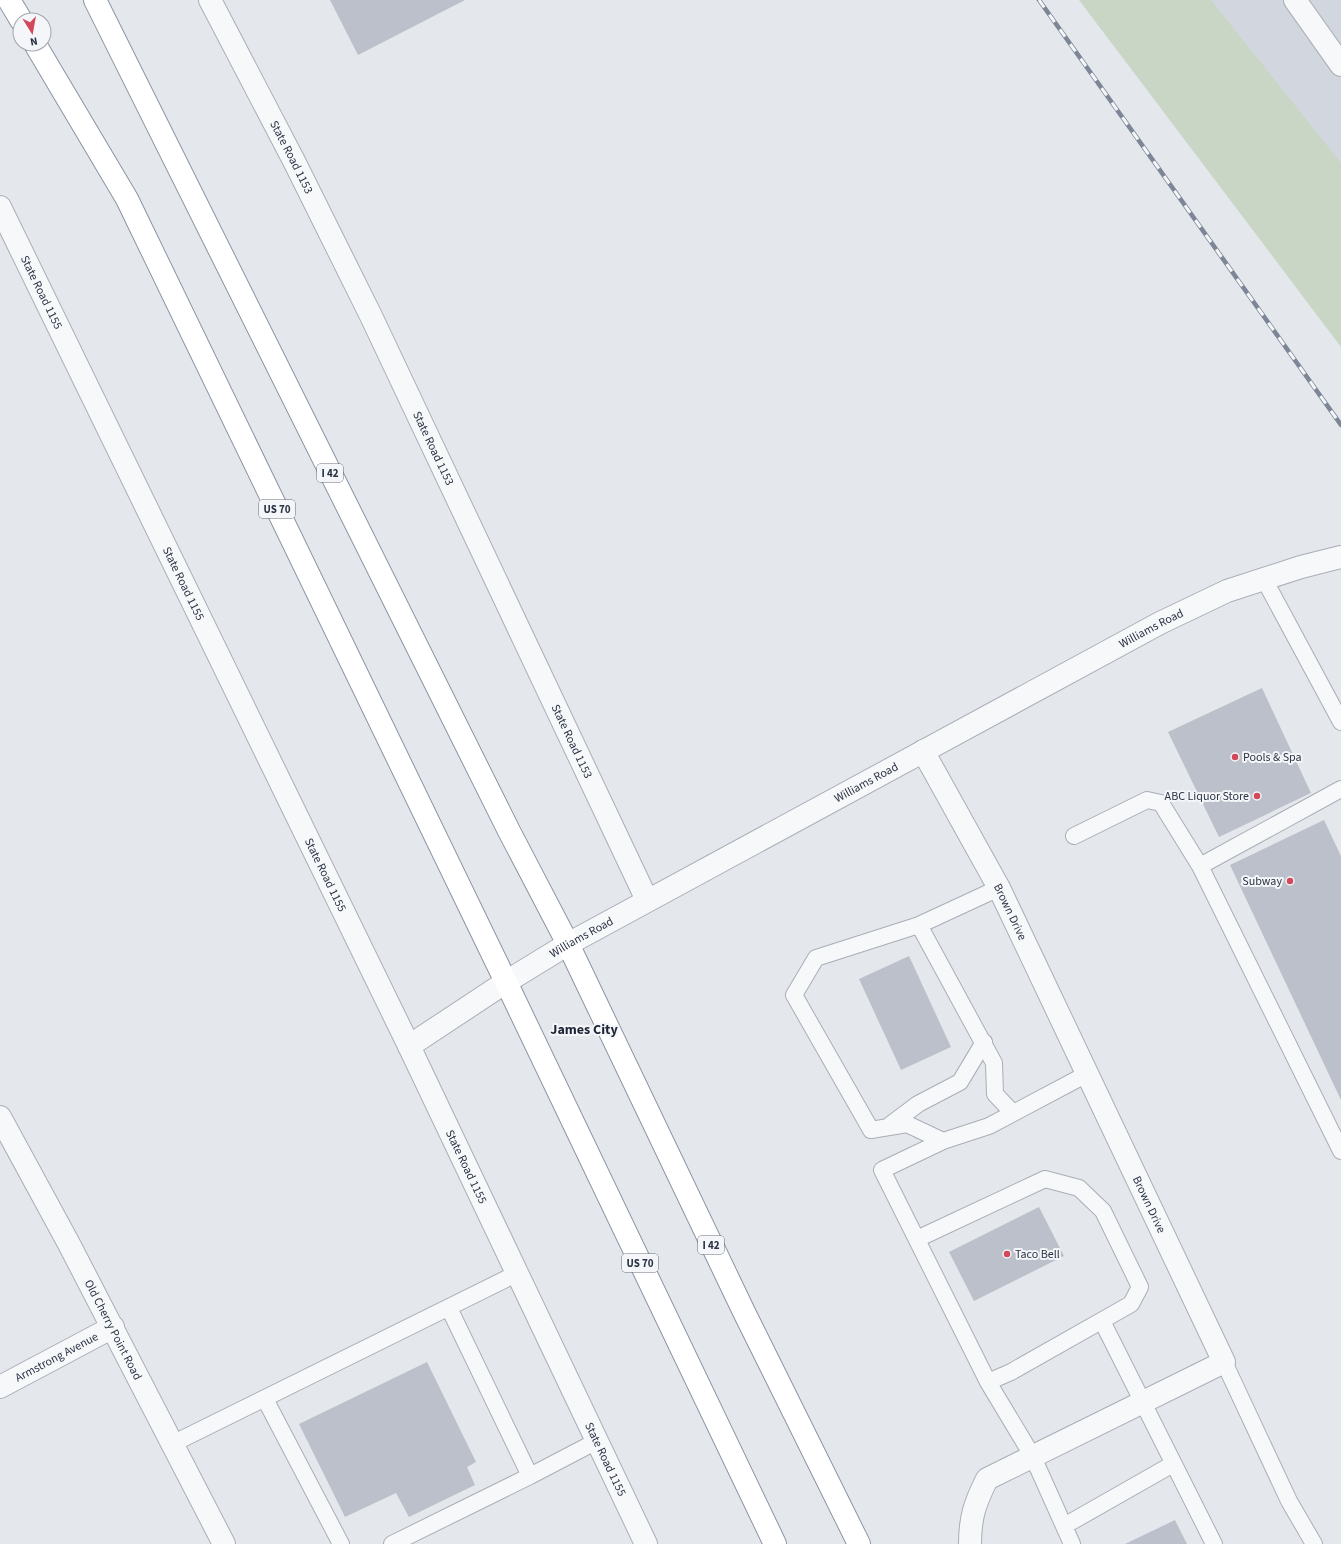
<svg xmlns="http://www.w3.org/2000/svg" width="1341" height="1544" font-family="'Source Sans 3',sans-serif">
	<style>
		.built { fill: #d2d6de }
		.green { fill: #c9d6c5 }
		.building { fill: #bbc0ca }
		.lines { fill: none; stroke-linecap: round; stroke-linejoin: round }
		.service-casing { stroke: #a9aeb7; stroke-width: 18 }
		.minor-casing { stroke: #a9aeb7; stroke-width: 24 }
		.tertiary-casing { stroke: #a9aeb7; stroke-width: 24 }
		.trunk-casing { stroke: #8b94a3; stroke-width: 24 }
		.motorway-casing { stroke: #8b94a3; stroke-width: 24 }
		.service { stroke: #f7f8fa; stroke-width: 16 }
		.minor { stroke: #f7f8fa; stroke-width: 22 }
		.tertiary { stroke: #f7f8fa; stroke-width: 22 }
		.trunk { stroke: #fff; stroke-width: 22 }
		.motorway { stroke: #fff; stroke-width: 22 }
		.rail-casing { stroke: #7d8696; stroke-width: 4.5 }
		.rail { stroke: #f4f6f9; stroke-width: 3; stroke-dasharray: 9; stroke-linecap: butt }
		.poi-dot { fill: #d1495b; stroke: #f4f6f9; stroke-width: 1.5 }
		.labels { text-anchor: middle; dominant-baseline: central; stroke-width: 4; stroke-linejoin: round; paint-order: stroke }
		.shield { fill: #f4f6f9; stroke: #676e7b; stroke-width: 1 }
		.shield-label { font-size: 11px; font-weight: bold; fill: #2b3445 }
		.street-label { font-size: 12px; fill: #2b3445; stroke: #f4f6f9 }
		.poi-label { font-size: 12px; fill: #2b3445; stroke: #f4f6f9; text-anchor: start }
		.quarter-label { font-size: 14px; font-weight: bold; fill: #1d2536; stroke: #f4f6f9 }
	</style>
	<rect width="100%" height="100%" fill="#e4e7ec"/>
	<path class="built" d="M1171 0H1341V238Z"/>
	<path class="green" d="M1079 0H1211L1341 163V347Z"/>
	<path class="building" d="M330 0H465L358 55Z
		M1262 688 1311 793 1219 837 1168 732Z
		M1324 820 1341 856V1100L1230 865Z
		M909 956 951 1047 901 1070 859 979Z
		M1039 1207 1064 1256 974 1301 949 1252Z
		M427 1362 476 1462 467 1467 475 1485 409 1517 396 1493 345 1517 299 1424Z
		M1175 1520 1187 1544H1125Z"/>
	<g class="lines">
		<g class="service-casing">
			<path id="service" d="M1264 579 1341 722
				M1074 836 1147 800 1161 803 1200 866 1341 789
				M1200 866 1341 1151
				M999 888 919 925 816 958 794 995 871 1130 907 1124 943 1141 989 1126 1087 1074
				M919 925 994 1063 995 1094 1013 1113
				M890 1125 918 1104 960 1082 984 1042
				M917 1239 1045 1179 1079 1188 1103 1211 1140 1287 1131 1304 1011 1372 988 1382 882 1170 943 1141
				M1102 1321 1214 1544
				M1224 1362 1289 1501 1314 1544
				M988 1382 1033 1457 1072 1544
				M265 1399 341 1544
				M172 1444 518 1273
				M530 1476 597 1441
				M1064 1526 1173 1464
				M392 1544 530 1476 449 1308"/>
		</g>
		<g class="minor-casing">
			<g id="minor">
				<path id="s1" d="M923 751 999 888 1224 1362 987 1479C975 1503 970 1517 970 1544"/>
				<path id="s2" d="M0 1387 113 1327"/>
			</g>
		</g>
		<g class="tertiary-casing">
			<g id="tertiary">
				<path id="s3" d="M210 0 294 161 371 316 647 900"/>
				<path d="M1295 0 1341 65"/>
				<path id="s4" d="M0 207 409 1046 646 1544"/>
				<path id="s5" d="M409 1046 506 982 568 944 1160 623 1227 591 1301 567 1341 557"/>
				<path id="s6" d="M0 1117 69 1244 224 1544"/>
			</g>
		</g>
		<g class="trunk-casing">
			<path id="trunk" d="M9 0 21 20
				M95 0 509 831 568 944
				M35 44 127 199 506 982"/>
		</g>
		<g class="motorway-casing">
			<path id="motorway" d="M568 944 744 1312 859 1544
				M506 982 775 1544"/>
		</g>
		<use href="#service" class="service"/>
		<use href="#minor" class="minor"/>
		<use href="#tertiary" class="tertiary"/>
		<use href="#trunk" class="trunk"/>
		<use href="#motorway" class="motorway"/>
		<g class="rail-casing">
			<path id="rail" d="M1039 0 1341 425"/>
		</g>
		<use href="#rail" class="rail"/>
	</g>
	<g class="poi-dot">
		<circle cx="1235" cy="757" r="4"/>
		<circle cx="1257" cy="796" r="4"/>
		<circle cx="1290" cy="881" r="4"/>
		<circle cx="1007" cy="1254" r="4"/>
	</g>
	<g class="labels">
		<g class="shield">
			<rect x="317" y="464" width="26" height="18" rx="3"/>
			<rect x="259" y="500" width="36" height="18" rx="3"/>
			<rect x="698" y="1236" width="26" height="18" rx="3"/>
			<rect x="622" y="1254" width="36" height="18" rx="3"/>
		</g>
		<g class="shield-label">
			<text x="330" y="473">I 42</text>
			<text x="277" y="509">US 70</text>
			<text x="711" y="1245">I 42</text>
			<text x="640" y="1263">US 70</text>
		</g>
		<g class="street-label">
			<text stroke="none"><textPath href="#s3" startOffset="177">State Road 1153</textPath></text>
			<text stroke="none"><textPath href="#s4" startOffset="95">State Road 1155</textPath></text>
			<text stroke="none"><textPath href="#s3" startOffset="501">State Road 1153</textPath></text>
			<text stroke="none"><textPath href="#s4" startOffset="419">State Road 1155</textPath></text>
			<text stroke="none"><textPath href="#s5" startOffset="852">Williams Road</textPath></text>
			<text stroke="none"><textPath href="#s3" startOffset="825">State Road 1153</textPath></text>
			<text stroke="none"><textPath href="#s5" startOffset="528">Williams Road</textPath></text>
			<text stroke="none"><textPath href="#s4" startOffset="743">State Road 1155</textPath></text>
			<text stroke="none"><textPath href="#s1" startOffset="183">Brown Drive</textPath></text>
			<text stroke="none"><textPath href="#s5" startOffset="204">Williams Road</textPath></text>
			<text stroke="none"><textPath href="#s4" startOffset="1067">State Road 1155</textPath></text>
			<text stroke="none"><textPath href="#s1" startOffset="507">Brown Drive</textPath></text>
			<text stroke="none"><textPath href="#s6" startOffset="241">Old Cherry Point Road</textPath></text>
			<text stroke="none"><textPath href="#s2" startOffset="64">Armstrong Avenue</textPath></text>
			<text stroke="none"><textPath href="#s4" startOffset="1391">State Road 1155</textPath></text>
		</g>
		<g class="poi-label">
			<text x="1243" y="757">Pools &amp; Spa</text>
			<text x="1249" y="796" text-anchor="end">ABC Liquor Store</text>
			<text x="1282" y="881" text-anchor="end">Subway</text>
			<text x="1015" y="1254">Taco Bell</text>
		</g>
		<g class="quarter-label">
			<text x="584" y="1030">James City</text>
		</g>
	</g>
	<g transform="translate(32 32) rotate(169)"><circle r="19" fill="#f4f6f9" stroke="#a4a8b1"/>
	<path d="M0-3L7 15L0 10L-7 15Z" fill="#d1495b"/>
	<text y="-6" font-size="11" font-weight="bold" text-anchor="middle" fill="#2b3445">N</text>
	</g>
</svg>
